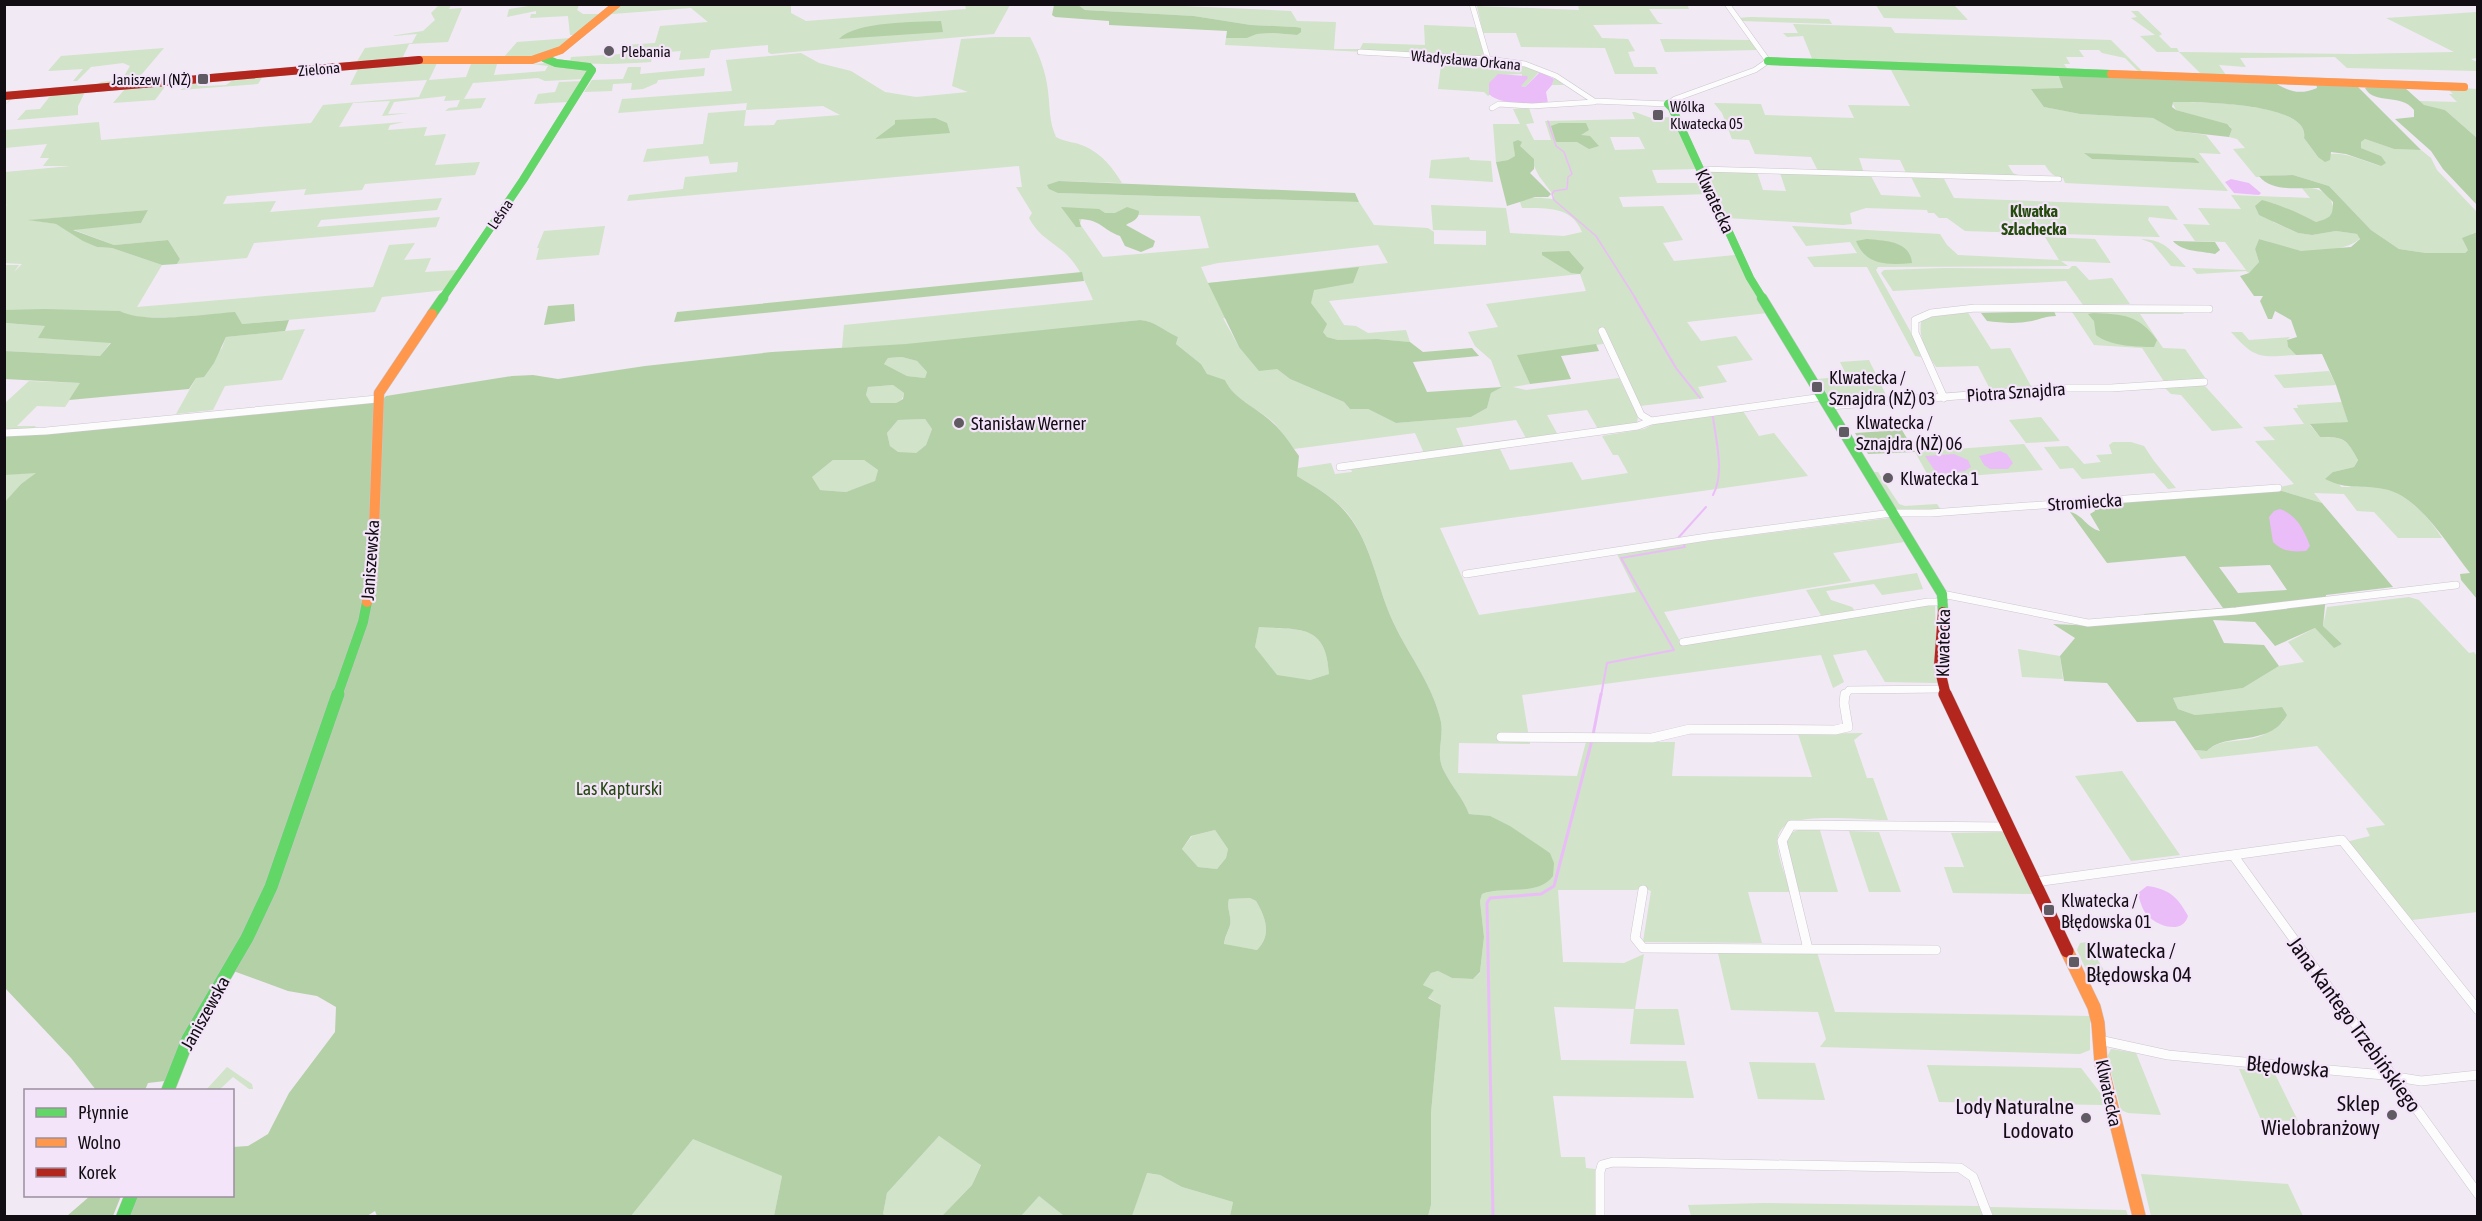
<svg xmlns="http://www.w3.org/2000/svg" width="2482" height="1221" font-family="'Asap Condensed',sans-serif">
	<style>
		.green { fill: #d1e3c8; fill-rule: evenodd }
		.forest { fill: #b4d0a7; fill-rule: evenodd }
		.water { fill: #ebbdf8 }
		.lines { fill: none; stroke-linecap: round; stroke-linejoin: round }
		.stream-far2 { stroke: #ebbdf8; stroke-width: 1.5 }
		.stream-far1 { stroke: #ebbdf8; stroke-width: 2 }
		.stream { stroke: #ebbdf8; stroke-width: 3 }
		.street-far2-casing { stroke: #ccc6cf; stroke-width: 6 }
		.street-far1-casing { stroke: #ccc6cf; stroke-width: 8 }
		.street-casing { stroke: #ccc6cf; stroke-width: 10 }
		.fast-far2-casing { stroke: #ccc6cf; stroke-width: 8 }
		.fast-far1-casing { stroke: #ccc6cf; stroke-width: 11 }
		.fast-casing { stroke: #ccc6cf; stroke-width: 14 }
		.slow-far2-casing { stroke: #ccc6cf; stroke-width: 8 }
		.slow-far1-casing { stroke: #ccc6cf; stroke-width: 11 }
		.slow-casing { stroke: #ccc6cf; stroke-width: 14 }
		.jam-far2-casing { stroke: #ccc6cf; stroke-width: 8 }
		.jam-far1-casing { stroke: #ccc6cf; stroke-width: 11 }
		.jam-casing { stroke: #ccc6cf; stroke-width: 14 }
		.street-far2 { stroke: #fdfcfd; stroke-width: 5 }
		.street-far1 { stroke: #fdfcfd; stroke-width: 7 }
		.street { stroke: #fdfcfd; stroke-width: 9 }
		.fast-far2 { stroke: #63d668; stroke-width: 8 }
		.fast-far1 { stroke: #63d668; stroke-width: 10 }
		.fast { stroke: #63d668; stroke-width: 13 }
		.slow-far2 { stroke: #ff974d; stroke-width: 8 }
		.slow-far1 { stroke: #ff974d; stroke-width: 10 }
		.slow { stroke: #ff974d; stroke-width: 13 }
		.jam-far2 { stroke: #b3261e; stroke-width: 8 }
		.jam-far1 { stroke: #b3261e; stroke-width: 10 }
		.jam { stroke: #b3261e; stroke-width: 13 }
		.poi-dot { fill: #605a62; stroke: #f4e4f9; stroke-width: 2 }
		.labels { text-anchor: middle; dominant-baseline: central; stroke-width: 4.5; stroke-linejoin: round; paint-order: stroke }
		.far-poi-label { font-size: 15px; fill: #120d13; stroke: #f4e4f9; text-anchor: start }
		.far-street-label { font-size: 15px; fill: #120d13; stroke: #f4e4f9 }
		.far-neighbourhood-label { font-size: 16px; font-weight: bold; fill: #244b0c; stroke: #f4e4f9 }
		.street-label { font-size: 18px; fill: #120d13; stroke: #f4e4f9 }
		.poi-label { font-size: 18px; fill: #120d13; stroke: #f4e4f9; text-anchor: start }
		.park-label { font-size: 18px; fill: #23480e; stroke: #f4e4f9 }
		.near-poi-label { font-size: 21px; fill: #120d13; stroke: #f4e4f9; text-anchor: end }
		.near-street-label { font-size: 21px; fill: #120d13; stroke: #f4e4f9 }
	</style>
	<rect width="100%" height="100%" fill="#f1e9f4"/>
	<path class="green" d="M542 4 579 5 577 10 583 14H601L575 35H570L568 16 530 18 531 14H536V11L507 17 509 9Z
		M1687 4 1689 9H1649L1658 22 1663 24 1593 25 1602 38 1628 39 1635 51 1628 52 1634 67H1655L1658 74H1615L1605 48 1521 47 1516 33H1483L1477 6 1579 10 1578 5Z
		M439 5H451L449 9 462 8 448 42 409 44 402 59 356 63 365 48 412 43 417 34 390 36 423 31 435 20 431 13Z
		M619 5H791V13L806 21 966 9 965 5H1010L994 34 771 54 768 52V45L711 50 709 58 679 60 681 51 653 53 651 62C623 64 597 65 570 62L571 57 622 54 625 45 655 43 660 26 708 22 691 8 612 14 590 31 588 30Z
		M1078 5H1162L1291 11 1297 21 1336 22 1334 49H1360L1363 43 1425 45 1424 25 1473 27 1476 28 1485 58 1225 45 1226 38H1247L1257 34 1273 33 1297 35 1295 27 1251 25 1194 16 1085 10Z
		M1876 5H1954L1968 20 1884 18Z
		M2131 11H2138L2162 34 2159 36 2171 48H2177L2179 52 2354 54 2454 52 2386 18 2477 12V58L2471 59 2477 62V71L2347 68 2335 57 2240 58 2246 67 2219 65 2226 75H2202L2179 52H2157L2140 36 2155 35 2131 18 2137 17Z
		M1750 17 1829 19 1832 24 1741 21 1739 18Z
		M1793 24 1891 27 1895 33 2111 40 2143 72H2139L2125 58 2102 53 2099 50H2079L2084 57H2066L2070 64H2064L2068 70 1813 61 1803 36 1787 37 1783 33H1798Z
		M995 37H1030C1039 54 1046 72 1048 91 1050 107 1049 122 1056 137 1065 142 1075 142 1084 146 1101 153 1113 168 1122 183L1059 181 1058 193 1359 202 1374 225 1428 228 1434 232V244L1486 245V231L1433 230 1431 205 1506 208 1510 233 1564 236 1582 232C1571 205 1546 209 1522 208L1520 202C1530 196 1541 198 1552 199L1554 196 1539 176 1528 154 1514 147 1515 156 1508 160 1496 162 1493 124H1520L1513 109 1529 108 1534 123 1526 124 1534 140H1551L1545 121 1635 119 1632 112H1635L1651 118 1673 117 1696 169 1652 170 1657 183H1702L1707 194 1619 197 1623 207 1663 206 1683 240 1663 243 1674 261 1735 255 1767 313 1687 322 1701 341 1736 336 1753 360 1717 366 1727 382 1698 387 1704 398 1640 406 1603 326V344L1518 355 1530 384 1513 387 1526 390 1619 378 1638 416 1637 423 1598 429 1587 410 1547 415 1558 435 1526 438 1516 420 1456 428 1464 447 1424 453 1415 433 1294 449C1287 441 1281 430 1274 423 1258 408 1234 401 1225 380L1207 375 1201 364 1176 344 1178 337C1163 331 1155 321 1139 320L938 343 842 348 844 325 1093 300C1085 281 1077 261 1059 248 1046 238 1037 233 1029 218L1032 213 1016 187H1022L1019 166 627 201 629 195 683 189 685 177 737 172 738 162 710 164 708 156 643 162 647 149 703 144 708 113 746 110 747 103 618 113 622 99 732 91 726 60 801 53 819 63 851 71 885 92 916 97 968 92 952 86 961 39ZM823 106 840 115 777 120 774 125 744 126 746 110ZM1610 137H1639L1645 149 1615 150ZM1141 215 1200 216 1209 248 1103 257 1080 224 1082 217ZM1378 245 1388 263 1208 283 1201 267 1218 263ZM1580 274 1586 291 1486 304 1498 327 1468 332 1475 346 1491 360 1501 387 1491 393 1487 408 1471 417 1396 423 1368 409H1350L1344 402 1290 379 1277 369 1239 347 1223 318 1323 332 1327 337 1338 340 1377 339 1410 342 1406 330 1368 333 1356 326 1344 325 1329 301Z
		M571 38C545 58 536 56 504 57L517 42Z
		M1660 39 1751 40 1757 50 1665 52Z
		M164 48 136 81H152L100 86 98 84 101 82 118 80 117 83H120L130 66 123 63 91 67 77 81H73L83 69 48 71 61 56Z
		M1442 57C1480 60 1534 58 1564 85H1552L1554 78 1538 73 1525 87 1521 86 1522 74 1501 75 1489 88 1491 94 1488 96 1484 92 1438 89Z
		M417 62 437 63 429 80 466 77 471 64 450 63H510L497 64 494 75 545 71 548 66 532 64 547 63 588 70V75H584L583 79 545 81 538 78 473 83 464 99 486 98 481 108 445 111 449 108 457 107 460 100 444 101 446 96 394 102 388 114 410 113 382 116 390 101 353 103 339 127 404 122 390 125 388 130 427 127 424 136 446 134 435 165 480 162 475 175 365 184 362 190 304 195 306 189 227 196 223 204 276 201 270 212 442 198 437 210 321 220 317 227 440 217 436 227 254 243 247 258 177 264 180 259 168 240 114 245 72 229 141 223 148 210 31 220 56 224 97 247 112 248 162 265 137 307 373 287 389 245 415 243 404 260 431 258 425 272 459 270 445 290 382 297 375 312 242 324 180 317H129L120 311 5 310V265H19L14 272 22 264 5 263 4 207 7 205 5 204V172L71 166H43L49 158H40L47 144 5 148V130L99 122 101 140 311 123 323 105 419 97 427 80 350 85 358 69Z
		M628 67H641L640 74 705 68 704 76 658 80 657 83 643 89 631 90 632 83 613 84 612 91 584 92 592 80 623 79Z
		M1867 67 2058 74 2064 88 2055 89 2044 107 2080 114 2153 118 2176 131 2206 135 2221 154 2199 153 2228 191 2065 183 2063 178C2055 178 2049 172 2045 165H2008L2013 173 2020 176 1907 175 1900 160 1859 158 1864 173 1818 171 1811 157 1755 154 1749 140 1732 139 1722 113 1714 103 1761 104 1765 115 1854 118 1848 105 1910 106 1890 68 1866 69ZM2086 154V153L2199 163 2092 159Z
		M263 76 258 84 179 90 187 87 191 82 167 84 155 100 113 103 125 89 133 86 219 79 217 81 210 82 207 86 226 85 233 80 224 81 225 79Z
		M584 81 568 102 530 104H534L538 94 555 92 559 82Z
		M2446 87 2477 89V138L2445 110 2424 106 2419 101 2457 102 2449 94H2453Z
		M85 92 78 106V115L17 120 26 110 40 109 51 95 13 98 5 105 11 98Z
		M2172 102C2196 102 2311 102 2304 138L2318 157C2340 148 2359 160 2381 166V156L2361 148V142L2365 139 2394 149 2421 150 2431 158 2437 170 2477 212V232L2471 234 2468 250 2465 253H2426L2399 249 2371 230 2329 186 2293 175 2256 177 2233 149 2245 148 2237 139 2229 137 2232 129 2230 126 2176 110Z
		M1469 157 1470 160 1491 161 1493 182 1429 178 1431 160Z
		M1711 171 1757 172 1763 190 1786 191 1780 173 1871 176 1881 195 1921 197 1911 177 1944 179 1954 198 2168 206 2178 220 2149 217 2148 220 2160 237H2156L1965 231 1947 218H1939L1934 213H1928L1927 210 1866 208 1850 213 1852 224 1843 225 1727 218 1709 175Z
		M2301 187C2320 188 2333 192 2334 214L2330 218 2316 222C2302 214 2286 212 2273 203V222L2298 233 2312 235 2336 231 2357 234 2360 238C2349 252 2302 253 2286 249 2277 246 2269 241 2259 239L2255 249 2259 262 2249 273 2246 271 2197 274 2192 268 2246 270 2225 242 2195 241 2183 224 2210 225 2198 208 2241 209 2231 195 2310 198Z
		M605 226 599 255 536 260 539 248H537L544 231Z
		M1792 226 1940 234 1947 245 1958 255 2059 260 2045 237 2095 239 2111 263 2061 261 2068 266 1878 267 1876 270 1913 336 1921 357 1915 356 1867 267H1814L1807 257 1857 253 1850 242 1806 246Z
		M2141 239C2166 240 2170 250 2186 267L2171 266 2152 243Z
		M2072 266H2076L2089 280 2112 278 2130 304 2083 305 2066 281 1893 291 1881 273 1884 270 1945 268 2069 269Z
		M2074 310 2181 311 2184 314H2140L2163 348 2185 349 2206 379 2165 383 2142 348 2094 345 2072 312Z
		M1967 311 1991 349 2010 348 2031 386 1990 389 1978 366 1936 367C1926 353 1917 335 1922 319L1930 315Z
		M4 323 45 326 39 338 111 342 100 356 5 351Z
		M305 329 282 380 225 386 213 410 176 414 196 378 222 348 226 337Z
		M2231 332H2242L2249 340 2290 337 2287 340 2288 347 2296 355C2260 357 2256 360 2231 332Z
		M902 357 917 361 927 372 925 378 907 376 884 364 888 358Z
		M1869 360 1887 397 1933 393 1936 396 1833 404 1818 379 1847 376 1840 362Z
		M2329 371 2336 385 2284 388 2274 375Z
		M29 381 81 383 65 407 37 406 17 426H36L31 431H5V403Z
		M893 385 904 393 902 399 896 403H871L866 395 868 387Z
		M2204 385 2243 428 2212 431 2181 395 2171 394 2165 388Z
		M2342 402 2348 422 2310 425 2320 437C2344 437 2346 439 2358 459L2354 467 2333 472 2341 487C2355 487 2374 485 2388 489 2411 498 2429 517 2442 538H2398L2374 512 2357 511 2344 494 2314 493 2322 503 2282 491 2280 487 2294 484 2255 441 2275 440 2263 427 2304 424 2293 408H2298L2297 405Z
		M1743 411 1759 436 1774 433 1808 476 1440 528 1479 615 1636 592 1617 554 1660 547 1890 518 1904 542 1833 553 1851 581 1664 612 1682 645 1928 604 1935 605 1937 683 1885 682 1866 650 1833 655 1844 682 1833 688 1821 655 1522 695 1530 744 1459 743 1458 773 1577 776 1586 742H1675L1672 776 1812 777 1798 734 1863 733 1854 740 1867 778H1873L1888 820C1863 820 1812 814 1790 823 1784 825 1780 830 1778 836 1775 853 1786 875 1790 892H1748L1762 943 1643 942 1651 891 1643 888 1636 890H1558L1563 962 1624 963 1644 954 1635 1009H1678L1685 1045 1630 1044 1634 1009 1554 1007 1561 1060 1686 1061 1694 1098 1553 1096 1561 1157H1585L1586 1168 1595 1169 1596 1216H1428L1431 1205V1113L1441 1005 1428 997 1434 990 1423 985 1431 973 1438 971 1452 978 1473 979 1480 973 1484 937 1480 901 1482 894 1493 890 1519 889 1550 853C1519 835 1507 817 1469 814 1463 798 1452 787 1444 771 1435 754 1444 739 1441 722 1433 683 1405 651 1390 615 1376 581 1371 544 1348 514 1335 498 1315 487 1297 476L1298 468 1331 463 1335 474 1352 472 1351 469 1500 449 1510 470 1572 462 1582 480 1628 473 1618 455H1613L1602 436 1644 429 1654 424Z
		M2041 417 2060 441 2026 443 2009 420Z
		M925 419 932 429 926 445 916 453H898L890 446 887 433 898 420Z
		M2113 442H2131L2144 446 2154 461 2176 488 2168 489 2154 473 2082 479 2073 468 2060 469 2044 447 2068 446 2084 464 2101 462 2096 455 2112 454 2109 445Z
		M2024 444 2043 470 1930 479 1915 452Z
		M833 460H864L878 470 875 482 846 492 819 490 812 477Z
		M28 472 37 473 21 484 5 503V475Z
		M1873 472H1878L1899 504 1905 506 1937 504 1941 510 1903 512 1895 509Z
		M1917 573 1923 589 1882 595 1874 584 1826 591 1831 600 1852 607 1855 611 1822 617 1806 590Z
		M2409 597 2419 600 2469 653 2474 652 2477 656V912L2412 920 2346 842 2370 836 2366 828 2385 825 2317 746 2201 759 2195 750 2207 751C2220 738 2240 743 2258 737 2267 734 2275 728 2283 722L2282 707 2195 715 2178 709 2173 698 2243 688 2279 666 2304 662 2288 642 2315 628 2334 647 2342 644 2323 626 2327 607Z
		M1259 627C1300 630 1326 623 1329 674L1310 680 1277 676 1255 647Z
		M2018 649 2060 656 2063 679 2022 677Z
		M2122 771 2180 855 2131 861 2075 776Z
		M1819 827 1838 892H1799L1786 841C1791 828 1806 828 1819 827Z
		M1215 830 1228 849 1226 858 1217 869 1198 867 1182 849 1192 836Z
		M1849 831 1879 832 1901 892H1869Z
		M2005 832 2034 894 1953 893 1944 867H1964L1951 833Z
		M1250 898 1256 901C1266 918 1272 935 1257 950L1224 945C1225 937 1228 932 1230 925 1232 916 1226 908 1229 899Z
		M2087 942 2110 980 2096 981 2088 974 2077 950 2080 943Z
		M1817 952 1835 1012 2090 1016V1050L2080 1054 1820 1047 1826 1039 1818 1012 1731 1010 1718 953Z
		M2111 1049 2136 1053 2161 1115 2128 1113 2121 1110 2107 1057Z
		M1749 1062 1815 1063 1825 1100 1758 1099Z
		M1927 1065 2081 1068 2102 1095 2103 1105 1939 1102Z
		M227 1067 252 1084 253 1089H249L233 1077 219 1090H206Z
		M2239 1069 2274 1072 2298 1121 2261 1120Z
		M939 1136 981 1164 972 1185 942 1216H887L883 1214 887 1193Z
		M693 1138 782 1176 774 1216H631Z
		M1146 1173 1160 1175 1182 1187 1233 1202 1230 1216H1132Z
		M2141 1174 2288 1184 2303 1216H2151Z
		M1038 1195 1064 1216H1021Z
		M1765 1203 1979 1206 1983 1216H1691L1688 1205Z
		M1990 1207 2126 1210 2128 1216H1993Z"/>
	<path class="forest" d="M1054 5H1078L1085 10 1194 16 1251 25 1295 27 1301 28V32L1297 35 1273 33 1257 34 1247 38H1226L1227 31 1109 25V21L1055 17 1052 15Z
		M941 21 943 32 839 39C856 21 917 22 941 21Z
		M2058 74 2275 83C2290 92 2300 95 2317 88L2316 83 2355 84 2421 150 2394 149 2365 139 2361 142V148L2381 156 2386 163 2381 166 2346 154 2331 152 2330 160 2325 162 2318 157 2304 138C2311 102 2195 102 2173 102L2172 107 2176 110 2227 124 2232 129 2229 137 2176 131 2153 118 2080 114 2044 107 2031 89 2063 88Z
		M2371 85 2404 87 2424 105 2445 110 2477 138V205L2443 169 2431 151 2395 119 2414 117V110C2401 93 2374 105 2365 88Z
		M935 118 947 123 950 133 875 139 895 124V120Z
		M1559 123H1586L1589 130 1581 135 1590 136 1599 146 1589 149 1577 142H1556L1551 126Z
		M1518 140 1522 142 1520 146 1534 159V169L1530 173 1551 194 1548 197H1535L1507 206 1496 162 1508 160 1515 156 1513 142Z
		M2084 153 2194 158 2200 163 2092 159Z
		M2293 175 2329 186 2371 230 2399 249 2426 253H2465L2468 250 2462 238 2477 232V599L2461 580 2460 574 2470 573C2449 547 2419 495 2384 489 2360 484 2350 491 2325 479L2333 472 2354 467 2358 460C2346 438 2344 437 2320 437L2310 424 2348 422 2336 385 2322 354 2296 355 2288 347 2287 340 2297 337 2291 320 2275 311 2272 319H2268L2260 301 2263 296H2254L2240 276 2249 273 2259 262 2255 249 2259 239 2301 251 2351 247 2360 239 2357 234 2336 231 2312 235 2298 233 2259 215 2255 206 2262 200C2278 204 2301 214 2316 222 2330 218 2333 217 2333 202L2319 188C2300 187 2272 193 2259 176Z
		M1059 181 1355 193 1359 202 1058 193 1049 189 1047 185Z
		M1061 207 1099 209 1105 213H1115L1127 207 1139 211C1139 220 1132 221 1126 225L1155 241 1153 247 1141 252 1125 246 1120 236C1101 229 1102 220 1079 219L1081 227H1076Z
		M148 210 141 223 73 230 114 245 168 240 180 259 177 264 162 265 112 248 97 247 83 241 56 224 28 220Z
		M1867 239C1884 241 1910 240 1912 263 1888 265 1866 266 1856 241Z
		M2173 241 2215 242 2220 250 2215 254C2202 251 2182 252 2173 241Z
		M1569 251 1584 268 1580 274 1571 273 1542 255V252Z
		M1359 267 1353 283 1314 290 1311 303 1327 324 1323 332 1327 337 1338 340 1377 339 1410 342 1423 352 1472 348 1479 356 1413 362 1427 392 1502 387 1491 393 1487 408 1471 417 1396 423 1368 409H1350L1344 402 1290 379 1277 369 1259 371 1239 347 1208 283Z
		M1082 272 1084 281 674 322 677 312Z
		M574 304 575 321 544 325 548 306Z
		M44 309 120 311C143 324 207 314 235 312L242 324 289 320 285 331 226 337 214 363 204 377 196 378 189 389 69 400 80 383 5 379V351L100 356 111 343 38 338 45 326 5 323V310Z
		M2054 311 2056 316C2047 316 2040 319 2032 321 2017 324 2002 323 1987 321L1981 313Z
		M2093 313C2123 314 2139 315 2157 340L2154 347C2137 347 2110 346 2096 335L2094 321 2088 314Z
		M1140 320C1155 321 1164 331 1178 337L1176 344 1201 364 1207 374 1225 380C1234 400 1258 408 1273 423 1283 432 1291 445 1299 456L1297 476C1315 487 1335 498 1348 515 1371 544 1376 581 1390 615 1405 651 1433 683 1441 722 1444 739 1435 754 1444 771 1452 787 1463 798 1469 814L1490 816 1510 826 1550 853 1554 863 1553 876C1538 897 1503 885 1482 894L1480 901 1484 937 1480 972 1473 979 1452 978 1438 971 1431 973 1423 985 1434 990 1428 998 1441 1005 1431 1113V1205L1428 1216H1230L1233 1202 1182 1187 1160 1175 1147 1173 1132 1216H1064L1039 1196 1021 1216H942L972 1185 981 1165 939 1136 887 1193 883 1214 887 1216H774L782 1176 693 1139 631 1216H377L375 1211 367 1216H129L138 1196H232L233 1147 248 1146 268 1134 289 1093 335 1032 336 1007 317 996 288 991 225 968 165 1081 148 1083 145 1090H96L71 1058 5 988 4 503 21 484 36 473 5 475V432L383 399 386 396 512 376 533 375 558 379 645 366 772 352 906 344ZM902 357 917 361 927 372 925 378 907 376 884 364 888 358ZM893 385 904 393 903 399 896 403H871L866 395 868 387ZM925 419 932 429 926 445 916 453 898 452 890 446 887 433 898 420ZM833 460H864L878 470 875 481 846 492 820 490 812 477ZM1259 627C1300 630 1326 623 1329 674L1310 680 1277 675 1255 647ZM1215 830 1228 849 1226 858 1217 869 1198 867 1182 849 1191 836ZM1250 898 1256 901C1266 918 1272 935 1257 950L1224 944C1225 936 1228 932 1230 925 1232 916 1226 908 1229 899Z
		M1596 344 1599 351 1561 356 1571 379 1530 384 1517 355Z
		M1902 430 1915 452 1868 454 1855 433Z
		M2282 491 2322 503 2393 587 2326 595 2323 626 2342 644 2334 648 2315 628 2275 646 2255 622 2213 620 2224 643 2264 645 2279 666 2243 688 2173 698 2178 709 2195 715 2282 707 2287 715C2269 748 2227 731 2207 751L2195 750 2175 721 2137 722 2107 683 2064 681 2060 656 2075 638 2053 624 2097 626 2147 619 2144 614 2223 608 2185 556 2107 563 2070 512C2082 514 2087 528 2100 531L2090 514 2095 511 2094 507 2097 503ZM2270 565 2287 590 2238 593 2219 567Z
		M90 1196H121L113 1216H67Z"/>
	<path class="water" d="M1540 72 1554 79 1552 85 1546 92 1548 103C1533 104 1499 105 1489 94V83L1498 74 1527 76 1528 78 1521 86 1525 87Z
		M2231 179 2249 183 2261 193 2259 195 2234 193 2225 182Z
		M2000 451 2007 454 2013 463 2008 469H1990L1984 465 1979 456Z
		M1954 454 1968 460 1971 467 1965 471 1937 474 1925 456Z
		M2280 509C2297 515 2304 530 2310 546L2306 551C2292 552 2283 552 2273 542L2269 517 2274 511Z
		M2147 886C2169 889 2178 897 2188 916 2183 934 2159 927 2148 916 2142 910 2140 901 2138 893Z"/>
	<g class="lines">
		<path class="stream-far2" d="M1548 121 1556 146 1564 152 1572 174 1568 177 1567 189 1554 191 1552 194 1554 200 1596 236 1636 299"/>
		<path class="stream-far1" d="M1635 298 1676 368 1700 398
			M1713 417C1716 441 1725 473 1713 495
			M1601 696 1607 663 1674 650 1621 558 1685 547 1679 537 1706 507"/>
		<path class="stream" d="M1593 735 1601 694
			M1493 1216 1487 903 1490 898 1541 894 1554 886 1592 740"/>
		<g class="street-far2-casing">
			<path id="street-far2" d="M1472 4 1488 59
				M1360 52 1488 59 1525 64 1556 76 1594 101 1668 104 1675 99 1755 70 1768 61 1727 4
				M1492 108 1499 104 1532 106 1594 102
				M1700 169 2059 179"/>
		</g>
		<g class="street-far1-casing">
			<path id="street-far1" d="M1602 331 1641 415 1651 421
				M1944 398 1915 333V320L1931 313 1975 308 2209 309
				M1829 406 2058 388H2111L2204 382
				M4 433 46 431 377 399
				M1340 467 1638 426 1651 421 1823 397
				M1466 574 1707 537 1892 513H1931L2278 488
				M1942 594 2088 623 2236 611 2456 585
				M1683 642 1928 602H1944
				M1845 696 1849 690 1943 689"/>
		</g>
		<g class="street-casing">
			<path id="street" d="M1501 737 1652 738 1690 729 1835 730 1848 727 1844 703 1845 694
				M2233 855 2478 1194
				M2035 882 2342 840 2478 1010
				M1643 890 1635 938 1643 948 1936 950
				M1808 949 1782 841 1791 825 2008 827
				M2099 1040 2168 1055 2384 1075 2421 1081 2478 1075
				M1600 1216V1172L1602 1165 1613 1162 1960 1168 1973 1177 1988 1216"/>
		</g>
		<g class="fast-far2-casing">
			<path id="fast-far2" d="M1768 61 2111 74
				M1668 104 1672 108 1750 278 1763 299
				M442 299 523 180 592 70 589 67 556 63 544 58"/>
		</g>
		<g class="fast-far1-casing">
			<path id="fast-far1" d="M1762 298 1942 594 1943 612
				M432 314 443 298
				M337 696 363 622 367 602"/>
		</g>
		<g class="fast-casing">
			<path id="fast" d="M168 1090 188 1039 247 938 271 887 338 694
				M123 1216 131 1196"/>
		</g>
		<g class="slow-far2-casing">
			<path id="slow-far2" d="M419 60H532L561 50 617 4
				M2111 74 2464 87"/>
		</g>
		<g class="slow-far1-casing">
			<path id="slow-far1" d="M367 602 372 582 379 393 432 314"/>
		</g>
		<g class="slow-casing">
			<path id="slow" d="M2067 951 2094 1007 2098 1023 2101 1063 2139 1216"/>
		</g>
		<g class="jam-far2-casing">
			<path id="jam-far2" d="M4 96 419 60"/>
		</g>
		<g class="jam-far1-casing">
			<path id="jam-far1" d="M1943 612 1939 666 1946 696"/>
		</g>
		<g class="jam-casing">
			<path id="jam" d="M1945 694 2067 951"/>
		</g>
		<use href="#street-far2" class="street-far2"/>
		<use href="#street-far1" class="street-far1"/>
		<use href="#street" class="street"/>
		<use href="#fast-far2" class="fast-far2"/>
		<use href="#fast-far1" class="fast-far1"/>
		<use href="#fast" class="fast"/>
		<use href="#slow-far2" class="slow-far2"/>
		<use href="#slow-far1" class="slow-far1"/>
		<use href="#slow" class="slow"/>
		<use href="#jam-far2" class="jam-far2"/>
		<use href="#jam-far1" class="jam-far1"/>
		<use href="#jam" class="jam"/>
	</g>
	<g class="poi-dot">
		<circle cx="609" cy="51" r="6"/>
		<rect x="197" y="73" width="12" height="12" rx="3"/>
		<rect x="1652" y="109" width="12" height="12" rx="3"/>
		<rect x="1811" y="381" width="12" height="12" rx="3"/>
		<circle cx="959" cy="423" r="6"/>
		<rect x="1838" y="426" width="12" height="12" rx="3"/>
		<circle cx="1888" cy="478" r="6"/>
		<rect x="2043" y="904" width="12" height="12" rx="3"/>
		<rect x="2068" y="956" width="12" height="12" rx="3"/>
		<circle cx="2392" cy="1115" r="6"/>
		<circle cx="2086" cy="1118" r="6"/>
	</g>
	<g class="labels">
		<g class="far-poi-label">
			<text x="621" y="51">Plebania</text>
			<text x="191" y="79" text-anchor="end">Janiszew I (NŻ)</text>
			<text x="1670" y="106">Wólka<tspan x="1670" dy="17">Klwatecka 05</tspan></text>
		</g>
		<g class="far-street-label">
			<text transform="translate(1466 60) rotate(5)">Władysława Orkana</text>
			<text transform="translate(319 69) rotate(-5)">Zielona</text>
			<text transform="translate(500 214) rotate(-56)">Leśna</text>
		</g>
		<g class="far-neighbourhood-label">
			<text x="2034" y="211">Klwatka<tspan x="2034" dy="18">Szlachecka</tspan></text>
		</g>
		<g class="street-label">
			<text transform="translate(1715 201) rotate(65)">Klwatecka</text>
			<text transform="translate(2016 392) rotate(-4)">Piotra Sznajdra</text>
			<text transform="translate(2085 502) rotate(-4)">Stromiecka</text>
			<text transform="translate(370 560) rotate(-86)">Janiszewska</text>
			<text transform="translate(1943 643) rotate(-89)">Klwatecka</text>
			<text transform="translate(205 1013) rotate(-61)">Janiszewska</text>
			<text transform="translate(2109 1093) rotate(78)">Klwatecka</text>
		</g>
		<g class="poi-label">
			<text x="1829" y="377">Klwatecka /<tspan x="1829" dy="21">Sznajdra (NŻ) 03</tspan></text>
			<text x="1856" y="422">Klwatecka /<tspan x="1856" dy="21">Sznajdra (NŻ) 06</tspan></text>
			<text x="971" y="423">Stanisław Werner</text>
			<text x="1900" y="478">Klwatecka 1</text>
			<text x="2061" y="900">Klwatecka /<tspan x="2061" dy="21">Błędowska 01</tspan></text>
		</g>
		<g class="park-label">
			<text x="619" y="788">Las Kapturski</text>
		</g>
		<g class="near-poi-label">
			<text x="2086" y="950" text-anchor="start">Klwatecka /<tspan x="2086" dy="24">Błędowska 04</tspan></text>
			<text x="2380" y="1103">Sklep<tspan x="2380" dy="24">Wielobranżowy</tspan></text>
			<text x="2074" y="1106">Lody Naturalne<tspan x="2074" dy="24">Lodovato</tspan></text>
		</g>
		<g class="near-street-label">
			<text transform="translate(2355 1024) rotate(54)">Jana Kantego Trzebińskiego</text>
			<text transform="translate(2288 1066) rotate(5)">Błędowska</text>
		</g>
	</g>
	<rect width="2482" height="1221" fill="none" stroke="#120d13" stroke-width="12"/>
	<rect x="24" y="1089" width="210" height="108" fill="#f4e4f9" stroke="#9a8e9d" stroke-width="1.5"/>
	<rect x="36" y="1108" width="30" height="9" fill="#63d668" stroke="#9a8e9d" stroke-width="1.5"/>
	<text x="78" y="1119" font-size="18" fill="#120d13">Płynnie</text>
	<rect x="36" y="1138" width="30" height="9" fill="#ff974d" stroke="#9a8e9d" stroke-width="1.5"/>
	<text x="78" y="1149" font-size="18" fill="#120d13">Wolno</text>
	<rect x="36" y="1168" width="30" height="9" fill="#b3261e" stroke="#9a8e9d" stroke-width="1.5"/>
	<text x="78" y="1179" font-size="18" fill="#120d13">Korek</text>
</svg>
